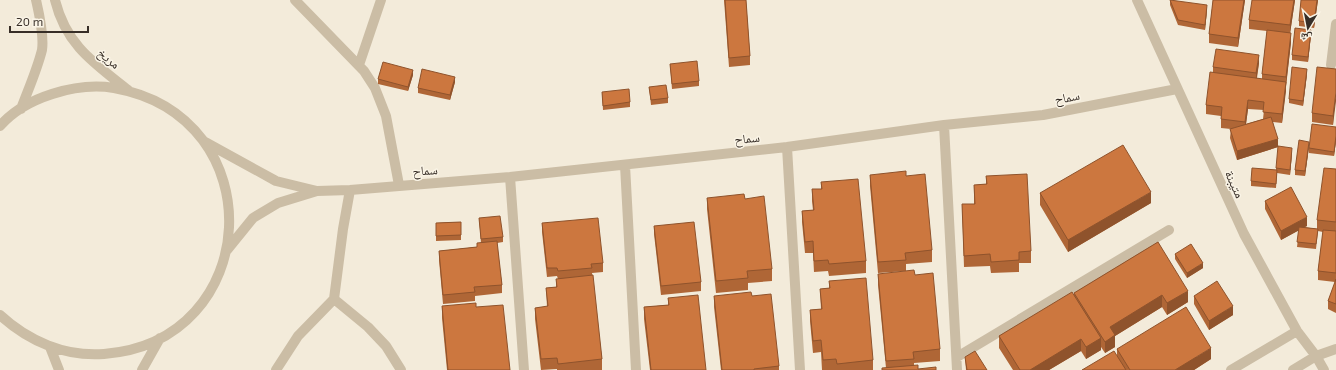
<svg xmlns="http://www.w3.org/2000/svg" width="1336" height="370" font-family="'Exo 2','Noto Naskh Arabic',sans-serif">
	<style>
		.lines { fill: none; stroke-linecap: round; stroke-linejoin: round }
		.minor { stroke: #cbbda5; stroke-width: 10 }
		.wall { fill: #af6636; fill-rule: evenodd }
		.shaded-wall { fill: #8f532c }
		.building { fill: #cc773f; stroke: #8f532c }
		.labels { text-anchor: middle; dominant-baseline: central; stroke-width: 3; stroke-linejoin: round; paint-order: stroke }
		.street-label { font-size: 13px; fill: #372e27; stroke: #faf4e6 }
	</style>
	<rect width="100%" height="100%" fill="#f3ebda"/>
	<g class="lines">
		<path class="minor" d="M55 0C66 45 94 63 128 90
			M295 0 364 71 375 88 386 116 399 185
			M1137 0 1244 234 1297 331 1316 356 1324 370
			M359 65 381 0
			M1331 65 1336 24
			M21 109C28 90 37 70 42 50 44 37 39 13 36 0
			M944 125 957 370
			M0 126C25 97 77 82 114 88 275 117 263 342 104 354 65 357 28 341 0 315
			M205 142 276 181 317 191
			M787 147 800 370
			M625 165 636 370
			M510 177 524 370
			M227 250 253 218 278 203 317 191 350 190 510 177 787 147 944 125 1043 115 1177 89
			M334 299 368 327 386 346 401 370
			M50 347 59 370
			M957 357 1169 230
			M142 370 160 338
			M276 370 298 336 334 299 343 229 350 190
			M1231 370 1297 331
			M1293 370 1316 356 1336 349"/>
	</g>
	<path class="wall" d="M724 0H746L750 56V65L729 67Z
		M1170 0 1207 10 1205 30 1178 25 1170 5Z
		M1213 0H1245L1238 47 1209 43V34Z
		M1295 0 1290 33 1291 42 1282 123 1273 122 1278 147 1237 160 1230 138 1231 129 1221 128V116L1206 114V105L1213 73V67L1259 63 1257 78 1262 79V74L1267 31 1249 29V20ZM1248 109 1264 110 1263 119 1246 124Z
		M1318 0 1314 28 1299 26V21Z
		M1311 35 1308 62 1292 60V55Z
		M670 64 699 81V86L672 89Z
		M1336 69 1333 125 1312 122V113Z
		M1307 74 1303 106 1289 103V99Z
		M413 75 408 91 378 84V79Z
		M455 82 450 100 418 93V88Z
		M649 87 668 98V103L651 105Z
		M602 92 630 102V107L603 110Z
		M1336 127V141L1334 156 1309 153V148Z
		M1309 147 1305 176 1295 175V170Z
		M1292 153 1290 175 1277 173 1276 188 1251 186V181L1276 170V168Z
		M1336 169V313L1328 309V301L1335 282 1318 280V271L1323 232 1318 231 1316 249 1297 247 1299 230 1281 240 1265 209V201L1307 226 1304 227 1317 229V220Z
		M870 175 906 176 932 250V262L906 264V271L878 273 870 186Z
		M986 176 1031 251V263H1019V272L991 273 990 266 964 267 962 204H974V185L986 184Z
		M821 182 866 261V273L829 276 828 271 814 272 813 253H805L802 222V211L813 210 812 201V189H821Z
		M1040 193 1151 203 1068 252 1040 205Z
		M707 198 745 199 772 269V281L748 283V290L716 293 707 209Z
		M479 218 503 237V242L497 243 502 285V293L475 296V301L443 304 439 260V251L477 247 481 243Z
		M461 222V240L436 241V223Z
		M542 223 603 263V272L592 273 602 359V370H557V369L541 370 535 319V308L547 307 546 288 556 287V279H558L557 276 547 277 542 232Z
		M654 226 701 282V291L661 295 654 234Z
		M1158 242 1188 302 1167 315 1162 307 1115 336V347L1105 353 1101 347V350L1086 359 1081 351 1049 370H1013L999 348V336L1074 295V293Z
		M1175 254 1203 268 1187 278 1175 259Z
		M878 274 915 275 940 349V361L914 363V365L918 369 936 370 886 368 878 285Z
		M829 281 873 360V370H822L821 352 813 353 810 321V310L821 309 820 289 829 288Z
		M714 296H752L779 366V370H721L714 307Z
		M1194 296 1233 315 1209 330 1194 304Z
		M668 298 706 370H650L644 319V307L668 305Z
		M442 306 476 307 510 370H447L442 318Z
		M1117 349 1211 359 1194 370H1082L1117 356Z
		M965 357 987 370H966Z"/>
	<path class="shaded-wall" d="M1244 0H1245L1238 47V38Z
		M1294 0H1295L1290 34V25Z
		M1317 0H1318L1314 28V23Z
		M1207 5V10L1205 30V25Z
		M1311 30V35L1308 62V57Z
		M1291 33V42L1286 85V77Z
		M1259 55V63L1256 81V73Z
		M1307 69V74L1303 106V101Z
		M413 70V75L408 91V87Z
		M455 77V82L450 100V95Z
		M1286 82V91L1282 123V114Z
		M1336 92V101L1333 125V116Z
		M1248 100V109L1245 131V122Z
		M1336 136V141L1334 156V152Z
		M1278 139V147L1237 160V151Z
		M1309 142V147L1305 176V171Z
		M1292 148V153L1290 175V170Z
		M1151 192V203L1068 252V240Z
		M1307 217V226L1281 240V231Z
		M1203 263V268L1187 278V273Z
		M1188 291V302L1167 315V303Z
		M1162 295V307L1115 336V347L1105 353V342L1110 327Z
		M1233 306V315L1209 330V321Z
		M1101 338V350L1086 359V347Z
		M1081 339V351L1049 370H1030Z
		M1211 348V359L1194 370H1175Z"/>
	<path class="building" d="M725 0H746L750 56 729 58Z
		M1170 0 1207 5 1205 25 1178 20Z
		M1213 0H1244L1238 38 1209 34Z
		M1252 0H1294L1290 25 1249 20Z
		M1301 0H1317L1314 23 1299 21Z
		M1295 28 1311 30 1308 57 1292 55Z
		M1267 30 1291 33 1286 77 1262 74Z
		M1216 49 1259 55 1256 73 1213 67Z
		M697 61 699 81 672 84 670 64Z
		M383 62 413 70 408 87 378 79Z
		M1292 67 1307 69 1303 101 1289 99Z
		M1317 67 1336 69V92L1333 116 1312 113Z
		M422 69 455 77 450 95 418 88Z
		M1210 72 1286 82 1282 114 1263 112 1264 102 1248 100 1245 122 1221 119 1222 107 1206 105Z
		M666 85 668 98 651 100 649 87Z
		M629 89 630 102 603 106 602 92Z
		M1271 117 1278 139 1237 151 1230 129Z
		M1312 124 1336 127V136L1334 152 1309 148Z
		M1299 140 1309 142 1305 171 1295 170Z
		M1123 145 1151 192 1068 240 1040 193Z
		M1278 146 1292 148 1290 170 1276 168Z
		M1252 168 1277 170 1276 184 1251 181Z
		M1324 168 1336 169V222L1317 220Z
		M906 171V176L925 174 932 250 905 253 906 260 878 262 870 175Z
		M1027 174 1031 251 1019 252V260L991 262 990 254 964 256 962 204H975L974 185 987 184 986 176Z
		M858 179 866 261 829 264 828 260 814 261 813 241 805 242 802 211 814 210 812 189H822L821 182Z
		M1291 187 1307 217 1281 231 1265 201Z
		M744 194 745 199 764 196 772 269 747 271 748 278 716 281 707 198Z
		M500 216 503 237 481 239 479 218Z
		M598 218 603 263 591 264 592 268 558 271 557 268H547L542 223Z
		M461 222V235L436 236V223Z
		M694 222 701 282 661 286 654 226Z
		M1299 227 1318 229 1316 244 1297 242Z
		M1323 230 1336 231V273L1318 271Z
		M497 241 502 285 474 287 475 292 443 295 439 251 477 247V243Z
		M1158 242 1188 291 1167 303 1162 295 1110 327 1115 335 1105 342 1074 293Z
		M1191 244 1203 263 1187 273 1175 254Z
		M914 270 915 275 933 273 940 349 913 352 914 359 886 361 878 274Z
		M593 275 602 359 558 364 557 358 541 359 535 308 548 306 546 288 557 287 556 279Z
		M866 278 873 360 837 364 836 359 823 360 821 340 813 341 810 310 822 309 820 289 830 288 829 281Z
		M1336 279V304L1328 301Z
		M1217 281 1233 306 1209 321 1194 296Z
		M751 292 752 296 771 294 779 366 754 369V370H722L714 296Z
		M1072 292 1101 338 1086 347 1081 339 1030 370H1020L999 336Z
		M698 295 706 370H651L644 307 669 305 668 298Z
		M476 303V307L503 305 510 370H448L442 306Z
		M1186 307 1211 348 1175 370H1130L1117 349Z
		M975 351 987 370H967L965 357Z
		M1114 351 1126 370H1082Z
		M918 365V369L936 367V370H882V368Z"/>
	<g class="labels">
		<g class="street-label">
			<text transform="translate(109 58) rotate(39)">مريخ</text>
			<text transform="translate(1067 97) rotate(-11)">سماح</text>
			<text transform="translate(747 138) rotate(-6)">سماح</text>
			<text transform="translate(425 170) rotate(-4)">سماح</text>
			<text transform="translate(1235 184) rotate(65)">متيبنة</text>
		</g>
	</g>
	<g transform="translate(1308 28) rotate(190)" stroke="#faf4e6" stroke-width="3" paint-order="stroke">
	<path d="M0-3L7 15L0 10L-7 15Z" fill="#372e27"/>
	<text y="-6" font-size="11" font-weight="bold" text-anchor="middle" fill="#372e27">ش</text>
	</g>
	<path d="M10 26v6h78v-6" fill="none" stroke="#372e27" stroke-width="2"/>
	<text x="16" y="26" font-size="12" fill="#372e27" stroke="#faf4e6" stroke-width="3" paint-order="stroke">20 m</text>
</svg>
